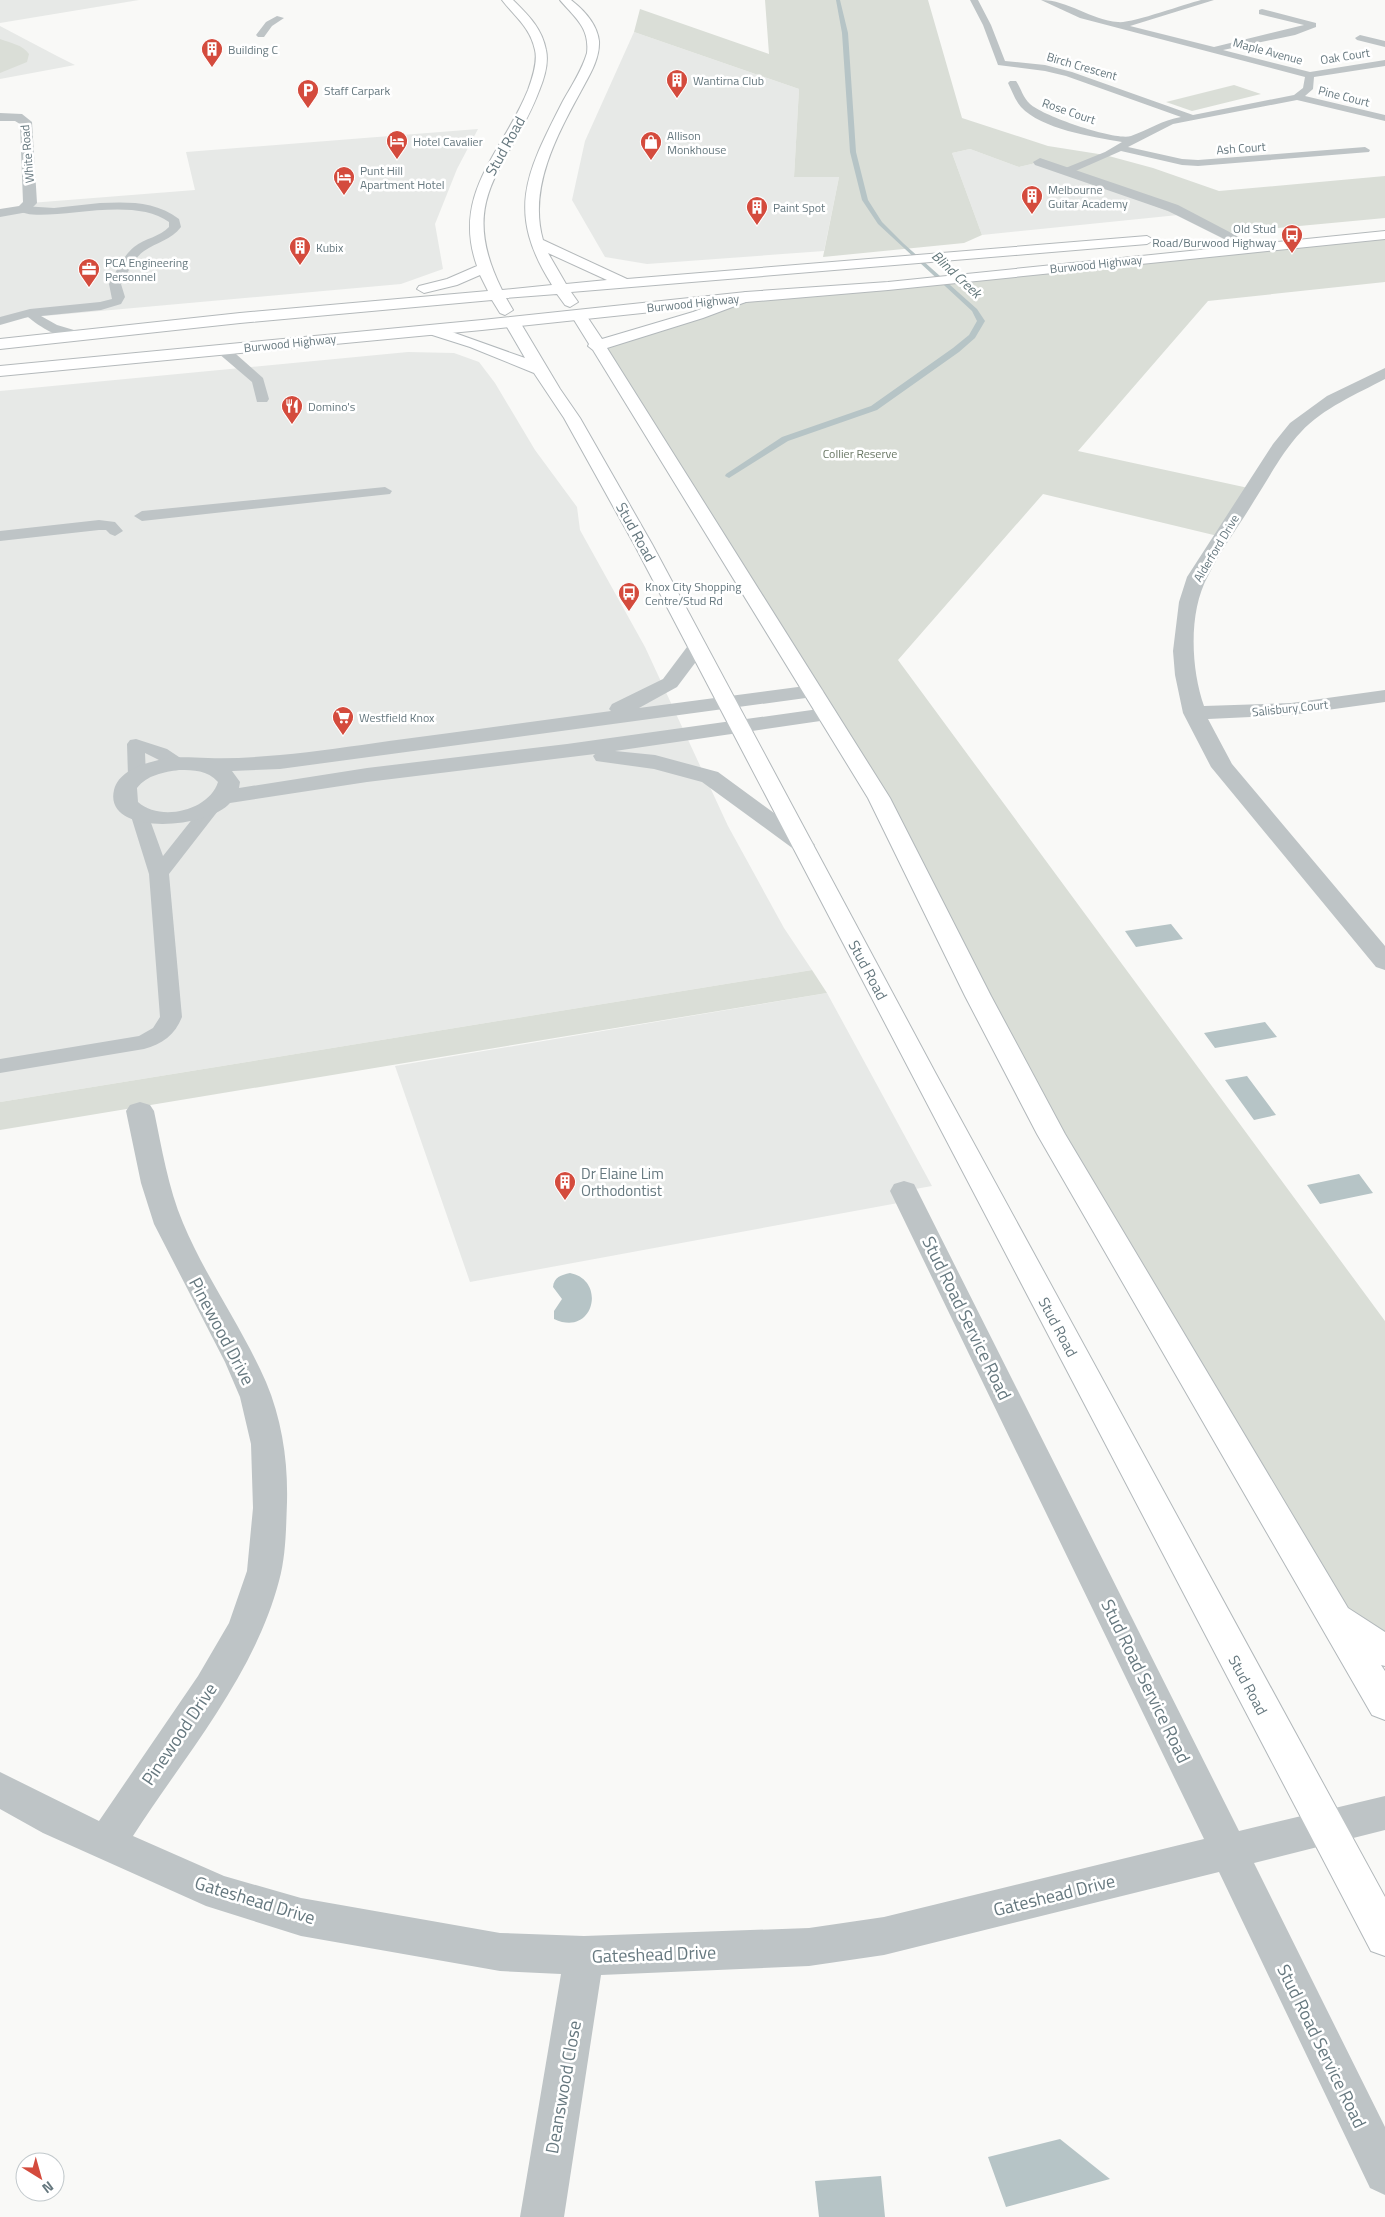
<svg xmlns="http://www.w3.org/2000/svg" width="1385" height="2217" font-family="'Titillium Web',sans-serif">
	<style>
		.built { fill: #e7e9e7 }
		.green { fill: #daded7 }
		.water { fill: #b6c4c6 }
		.lines { fill: none; stroke-linecap: round; stroke-linejoin: round }
		.stream { fill: #b6c4c6; fill-rule: evenodd }
		.primary-casing { stroke: #b2b8bb; stroke-width: 2 }
		.trunk-casing { stroke: #b4b9bb; stroke-width: 2 }
		.service { fill: #bec4c6; fill-rule: evenodd }
		.minor { fill: #bec4c6; fill-rule: evenodd }
		.primary { fill: #fff; fill-rule: evenodd }
		.trunk { fill: #fff; fill-rule: evenodd }
		.labels { text-anchor: middle; dominant-baseline: central; stroke-width: 5; stroke-linejoin: round; paint-order: stroke }
		.far-poi-label { font-size: 12px; fill: #66787f; stroke: #fff; text-anchor: start }
		.far-street-label { font-size: 12px; fill: #66787f; stroke: #fff }
		.far-park-label { font-size: 12px; fill: #6b7865; stroke: #fff }
		.far-water-label { font-size: 14px; font-style: italic; fill: #617679; stroke: #fff }
		.street-label { font-size: 15px; fill: #66787f; stroke: #fff }
		.poi-label { font-size: 15px; fill: #66787f; stroke: #fff; text-anchor: start }
		.near-street-label { font-size: 18px; fill: #66787f; stroke: #fff }
	</style>
	<rect width="100%" height="100%" fill="#f9f9f7"/>
	<path class="built" d="M0 0H139L0 23Z
		M0 26 57 56 75 65 0 79Z
		M634 32 799 89 794 177H839L824 251 647 264 605 257 572 200 585 141Z
		M478 129 457 169 435 224 443 269 401 284 0 320V213L30 203 195 190 186 152Z
		M970 149 1019 167 1040 162 1188 214 982 235 952 153Z
		M408 352 454 353 479 362 495 383 535 450 577 507 580 530 645 647 728 826 784 928 812 970 0 1102V391Z
		M827 993 932 1186 904 1191 909 1201 470 1282 395 1066Z"/>
	<path class="green" d="M765 0H928L962 118 1048 146 1105 155 1153 168 1219 191 1385 176V218L1225 233 1040 162 1019 167 970 149 952 153 982 235 964 243 823 257 839 177H794L799 89 634 32 640 9 769 54Z
		M0 39C11 43 23 45 29 54L27 62 0 73Z
		M1234 85 1261 94 1192 111 1166 102Z
		M1385 235V282L1208 301 1078 451 1253 489 1222 537 1043 494 898 660 1385 1321V1651L1333 1616 1139 1282 887 811 596 346 746 297Z
		M812 970 827 993 0 1130V1102Z"/>
	<path class="water" d="M1171 924 1183 939 1136 947 1125 931Z
		M1265 1022 1277 1037 1215 1048 1204 1033Z
		M1247 1076 1276 1115 1254 1120 1225 1080Z
		M1359 1174 1373 1193 1320 1204 1307 1185Z
		M570 1273C607 1280 594 1338 554 1319V1311L562 1299 553 1287C554 1277 561 1275 570 1273Z
		M1060 2139 1110 2179 1006 2207 988 2157Z
		M881 2176 885 2217H819L815 2181Z"/>
	<g class="lines">
		<path class="stream" d="M836 0H840L848 33 856 152 868 200 882 222 903 243 977 309 985 321 975 338 959 352 877 410 788 441 729 478 725 476 726 474 782 437 871 406 953 348 969 335 977 321 972 311 878 224 862 200 850 152 842 33Z"/>
		<g class="primary-casing">
			<path id="primary" d="M746 292 754 297 751 300 703 318 607 348 890 798 991 996 1065 1134 1348 1608 1385 1632V1666L1381 1665 1385 1671V1720L1372 1715 1037 1134 965 996 868 798 593 350 588 346 589 344 571 315 574 312H584L602 339 693 312Z
				M512 317 520 322 560 389 580 418 652 544 936 1074 1385 1897V1956L1371 1951 634 544 564 418 534 373 470 347 426 333 424 330 432 325 438 327 525 358 504 322Z"/>
		</g>
		<g class="trunk-casing">
			<path id="trunk" d="M502 0H513C528 15 542 28 546 50 549 63 544 79 539 91 509 170 455 196 502 290L552 285C505 211 527 172 563 101 572 85 582 70 587 53 590 27 574 17 560 0H571C584 10 597 24 599 41 600 59 589 76 581 91 557 135 528 188 543 240L627 279 1147 236 1154 240 1147 244 571 292 578 302 570 307 565 305 557 294 506 298 513 310 505 315 500 313 492 300 240 323 0 349V339L240 313 488 291 480 275 457 285 424 293 417 289 419 286 447 279 477 266C451 193 503 152 528 90 532 79 538 62 535 50 530 27 515 17 502 0ZM548 253 607 280 566 284Z
				M1385 231V239L888 290 746 302 482 330 0 376V366L482 320 746 292 888 282Z"/>
		</g>
		<path class="service" d="M970 0H978L991 25 1005 61 1045 65 1072 72 1193 115 1294 95 1303 88 1305 77 1080 18 1041 0C1068 0 1091 20 1118 22 1130 24 1185 4 1201 0H1214L1130 26 1214 47 1304 25 1259 14V10L1262 9 1316 23V27L1295 35 1223 50 1310 72 1385 60V66L1314 77 1313 89 1305 96 1385 115V121L1297 100 1173 124 1128 147 1182 159 1198 160 1365 147 1370 150 1369 152 1198 166 1182 165 1121 151 1071 173H1063V169L1105 152 1122 142C1093 137 1041 129 1021 107 1015 100 1012 91 1008 83L1010 81H1016C1021 88 1023 98 1030 104 1043 116 1115 141 1131 136 1148 130 1162 120 1181 117L1066 76 1045 71 998 65 983 25Z
			M277 16 284 18 272 26 264 37H258L256 35 266 22Z
			M1360 35 1385 41V47L1357 40 1355 38Z
			M100 203C129 202 155 201 179 219L181 227C171 240 157 242 144 251 133 259 128 273 121 284L125 297 121 304 101 310 41 316 57 325 84 333 85 336 84 339C66 343 41 328 28 317L0 325V317L30 309 100 302 112 299 109 284C116 272 123 256 134 247 145 238 160 237 169 227V222C128 192 36 228 17 209L23 206 54 208Z
			M223 346 228 347 263 378 269 399 267 402H257L252 382 218 353 217 350 218 347Z
			M385 487 392 491 390 494 142 521 134 516 142 511Z
			M99 520 115 522 123 531 115 536 110 534 106 530H99L0 541V531Z
			M136 739 167 749 188 763 185 767H173L145 753 146 776 143 780H131L128 776 127 744 130 740Z
			M212 801 219 803 221 807 169 874 182 1017C175 1035 162 1044 144 1049L0 1073V1059L139 1036 153 1028 160 1017 149 874 130 813 132 809H146L163 856 205 803Z"/>
		<path class="minor" d="M0 113 22 114 32 122 37 203 28 212 0 217V209L19 206 23 202 20 124 15 121H0Z
			M1040 158 1178 205 1260 248 1253 252 1248 251 1168 211 1035 165 1033 162Z
			M1385 368V379C1357 394 1323 408 1301 432 1282 452 1269 478 1254 501 1239 526 1221 550 1208 576 1188 612 1191 669 1204 706L1291 703 1385 690V702L1291 715 1208 719 1232 764 1385 946V970L1376 967 1211 767 1183 713 1175 675 1173 651 1179 602 1187 577 1273 444 1290 423 1327 396Z
			M697 641 704 643 707 647 677 687 639 708 813 685 820 687 824 691 820 695 813 697 280 769 232 771 240 782 239 788 367 768 567 744 826 708 834 709 837 714 834 719 615 751 655 755 718 772 811 840 815 845 811 850 803 852 795 850 702 782 654 769 596 761 593 756 595 754 367 782 230 803C208 829 103 837 114 790 119 770 145 763 163 759 179 756 192 758 208 758 232 759 256 757 280 755 316 752 353 746 389 741 463 731 537 721 611 711L609 709 612 704 663 679 690 643ZM179 770C194 770 207 770 218 782 209 811 160 822 138 802L137 788C147 775 164 772 179 770Z
			M140 1102 150 1105 154 1111C162 1149 168 1187 183 1223 206 1278 242 1327 266 1382 282 1420 288 1461 287 1502 286 1528 286 1556 279 1581 254 1676 185 1755 133 1836L224 1876 301 1898 500 1933 584 1936 809 1928 884 1917 1204 1839 890 1191 894 1184 904 1181 914 1184 1239 1831 1385 1796V1830L1254 1863 1385 2127V2195L1370 2188 1219 1872 884 1955 809 1966 601 1975 564 2217H520L561 1974 500 1971 301 1936 206 1906 43 1833 0 1809V1772L99 1821 198 1676 229 1623 247 1571 253 1508 251 1444 240 1397 225 1362 154 1224 141 1183 126 1111 130 1105Z"/>
		<use href="#primary" class="primary"/>
		<use href="#trunk" class="trunk"/>
	</g>
	<defs>
		<g id="building-pin" transform="scale(1.125)"><path d="M0 17L-7.5 6A9.5 9.5 0 1 1 7.5 6Z" fill="#d44b3d" stroke="#fff"/><path d="M-4-6H4V6H1V3H-1V6H-4ZM-2.5-4.3h1.7v1.8h-1.7ZM.8-4.3h1.7v1.8H.8ZM-2.5-1h1.7V.8h-1.7ZM.8-1h1.7V.8H.8Z" fill="#fff"/></g>
		<g id="parking-pin" transform="scale(1.125)"><path d="M0 17L-7.5 6A9.5 9.5 0 1 1 7.5 6Z" fill="#d44b3d" stroke="#fff"/><path d="M-3.5-5.5H1a3.5 3.5 0 0 1 0 7H-1V5.5H-3.5ZM-1-3.4V-.6H.8a1.4 1.4 0 0 0 0-2.8Z" fill="#fff"/></g>
		<g id="hotel-pin" transform="scale(1.125)"><path d="M0 17L-7.5 6A9.5 9.5 0 1 1 7.5 6Z" fill="#d44b3d" stroke="#fff"/><path d="M-6-4.5h1.5V1H6V5H4.5V3h-9V5H-6ZM-4 0a1.8 1.8 0 1 1 3.6 0ZM.5 0V-2.5h3Q6-2.5 6 0Z" fill="#fff"/></g>
		<g id="shop-pin" transform="scale(1.125)"><path d="M0 17L-7.5 6A9.5 9.5 0 1 1 7.5 6Z" fill="#d44b3d" stroke="#fff"/><path d="M-5-2.5h2.3a2.7 3.5 0 0 1 5.4 0H5L5.5 6h-11ZM-1.5-2.5h3a1.5 2.3 0 0 0-3 0Z" fill="#fff"/></g>
		<g id="bus-pin" transform="scale(1.125)"><path d="M0 17L-7.5 6A9.5 9.5 0 1 1 7.5 6Z" fill="#d44b3d" stroke="#fff"/><path d="M-5-6H5V4H4V6H2V4H-2V6H-4V4H-5ZM-3.5-4V0h7V-4ZM-3.5 1.2v1.5H-2V1.2ZM2 1.2v1.5H3.5V1.2Z" fill="#fff"/></g>
		<g id="office-pin" transform="scale(1.125)"><path d="M0 17L-7.5 6A9.5 9.5 0 1 1 7.5 6Z" fill="#d44b3d" stroke="#fff"/><path d="M-6-3h4V-5.5h4V-3h4V5H-6ZM-1-4.5V-3h2v-1.5ZM-6 0V1H6V0Z" fill="#fff"/></g>
		<g id="restaurant-pin" transform="scale(1.125)"><path d="M0 17L-7.5 6A9.5 9.5 0 1 1 7.5 6Z" fill="#d44b3d" stroke="#fff"/><path d="M-5-6h1v4h1v-4h1v4h1v-4h1v5L-1.5 .5V6h-2V.5L-5-1ZM5-6V6H3V1.5H1.5Q1.5-4 5-6Z" fill="#fff"/></g>
		<g id="supermarket-pin" transform="scale(1.125)"><path d="M0 17L-7.5 6A9.5 9.5 0 1 1 7.5 6Z" fill="#d44b3d" stroke="#fff"/><path d="M-6-5.5h2.5l.6 2H6L4.5 2H-2.5L-4.4-4H-6ZM-1.5 3.2a1.3 1.3 0 1 0 .1 0ZM3 3.2a1.3 1.3 0 1 0 .1 0Z" fill="#fff"/></g>
	</defs>
	<g fill-rule="evenodd">
		<use href="#building-pin" x="212" y="49"/>
		<use href="#building-pin" x="677" y="80"/>
		<use href="#parking-pin" x="308" y="90"/>
		<use href="#hotel-pin" x="397" y="141"/>
		<use href="#shop-pin" x="651" y="142"/>
		<use href="#hotel-pin" x="344" y="177"/>
		<use href="#building-pin" x="1032" y="196"/>
		<use href="#building-pin" x="757" y="207"/>
		<use href="#bus-pin" x="1292" y="235"/>
		<use href="#building-pin" x="300" y="247"/>
		<use href="#office-pin" x="89" y="269"/>
		<use href="#restaurant-pin" x="292" y="406"/>
		<use href="#bus-pin" x="629" y="593"/>
		<use href="#supermarket-pin" x="343" y="717"/>
		<use href="#building-pin" x="565" y="1182"/>
	</g>
	<g class="labels">
		<g class="far-poi-label">
			<text x="228" y="49">Building C</text>
			<text x="693" y="80">Wantirna Club</text>
			<text x="324" y="90">Staff Carpark</text>
			<text x="667" y="135">Allison<tspan x="667" dy="14">Monkhouse</tspan></text>
			<text x="413" y="141">Hotel Cavalier</text>
			<text x="360" y="170">Punt Hill<tspan x="360" dy="14">Apartment Hotel</tspan></text>
			<text x="1048" y="189">Melbourne<tspan x="1048" dy="14">Guitar Academy</tspan></text>
			<text x="773" y="207">Paint Spot</text>
			<text x="1276" y="228" text-anchor="end">Old Stud<tspan x="1276" dy="14">Road/Burwood Highway</tspan></text>
			<text x="316" y="247">Kubix</text>
			<text x="105" y="262">PCA Engineering<tspan x="105" dy="14">Personnel</tspan></text>
			<text x="308" y="406">Domino's</text>
			<text x="645" y="586">Knox City Shopping<tspan x="645" dy="14">Centre/Stud Rd</tspan></text>
			<text x="359" y="717">Westfield Knox</text>
		</g>
		<g class="far-street-label">
			<text transform="translate(1268 51) rotate(15)">Maple Avenue</text>
			<text transform="translate(1345 56) rotate(-9)">Oak Court</text>
			<text transform="translate(1082 66) rotate(16)">Birch Crescent</text>
			<text transform="translate(1344 96) rotate(14)">Pine Court</text>
			<text transform="translate(1069 111) rotate(19)">Rose Court</text>
			<text transform="translate(1241 148) rotate(-4)">Ash Court</text>
			<text transform="translate(27 154) rotate(-95)">White Road</text>
			<text transform="translate(1096 264) rotate(-6)">Burwood Highway</text>
			<text transform="translate(693 303) rotate(-6)">Burwood Highway</text>
			<text transform="translate(290 343) rotate(-6)">Burwood Highway</text>
			<text transform="translate(1216 548) rotate(-59)">Alderford Drive</text>
			<text transform="translate(1290 708) rotate(-6)">Salisbury Court</text>
		</g>
		<g class="far-park-label">
			<text x="860" y="453">Collier Reserve</text>
		</g>
		<g class="far-water-label">
			<text transform="translate(957 274) rotate(43)">Blind Creek</text>
		</g>
		<g class="street-label">
			<text transform="translate(505 146) rotate(-61)">Stud Road</text>
			<text transform="translate(636 532) rotate(61)">Stud Road</text>
			<text transform="translate(868 970) rotate(62)">Stud Road</text>
			<text transform="translate(1058 1327) rotate(62)">Stud Road</text>
			<text transform="translate(1248 1685) rotate(62)">Stud Road</text>
		</g>
		<g class="poi-label">
			<text x="581" y="1173">Dr Elaine Lim<tspan x="581" dy="17">Orthodontist</tspan></text>
		</g>
		<g class="near-street-label">
			<text transform="translate(967 1318) rotate(64)">Stud Road Service Road</text>
			<text transform="translate(222 1331) rotate(62)">Pinewood Drive</text>
			<text transform="translate(1146 1681) rotate(64)">Stud Road Service Road</text>
			<text transform="translate(179 1734) rotate(-56)">Pinewood Drive</text>
			<text transform="translate(1054 1895) rotate(-14)">Gateshead Drive</text>
			<text transform="translate(255 1900) rotate(17)">Gateshead Drive</text>
			<text transform="translate(654 1954) rotate(-2)">Gateshead Drive</text>
			<text transform="translate(1322 2046) rotate(64)">Stud Road Service Road</text>
			<text transform="translate(563 2087) rotate(-80)">Deanswood Close</text>
		</g>
	</g>
	<g transform="translate(40 2177) rotate(143)"><circle r="24" fill="#ffffff" stroke="#c2c9cc"/>
	<path d="M0-4L9 19L0 12L-9 19Z" fill="#d44b3d"/>
	<text y="-8" font-size="14" font-weight="bold" text-anchor="middle" fill="#66787f">N</text>
	</g>
</svg>
